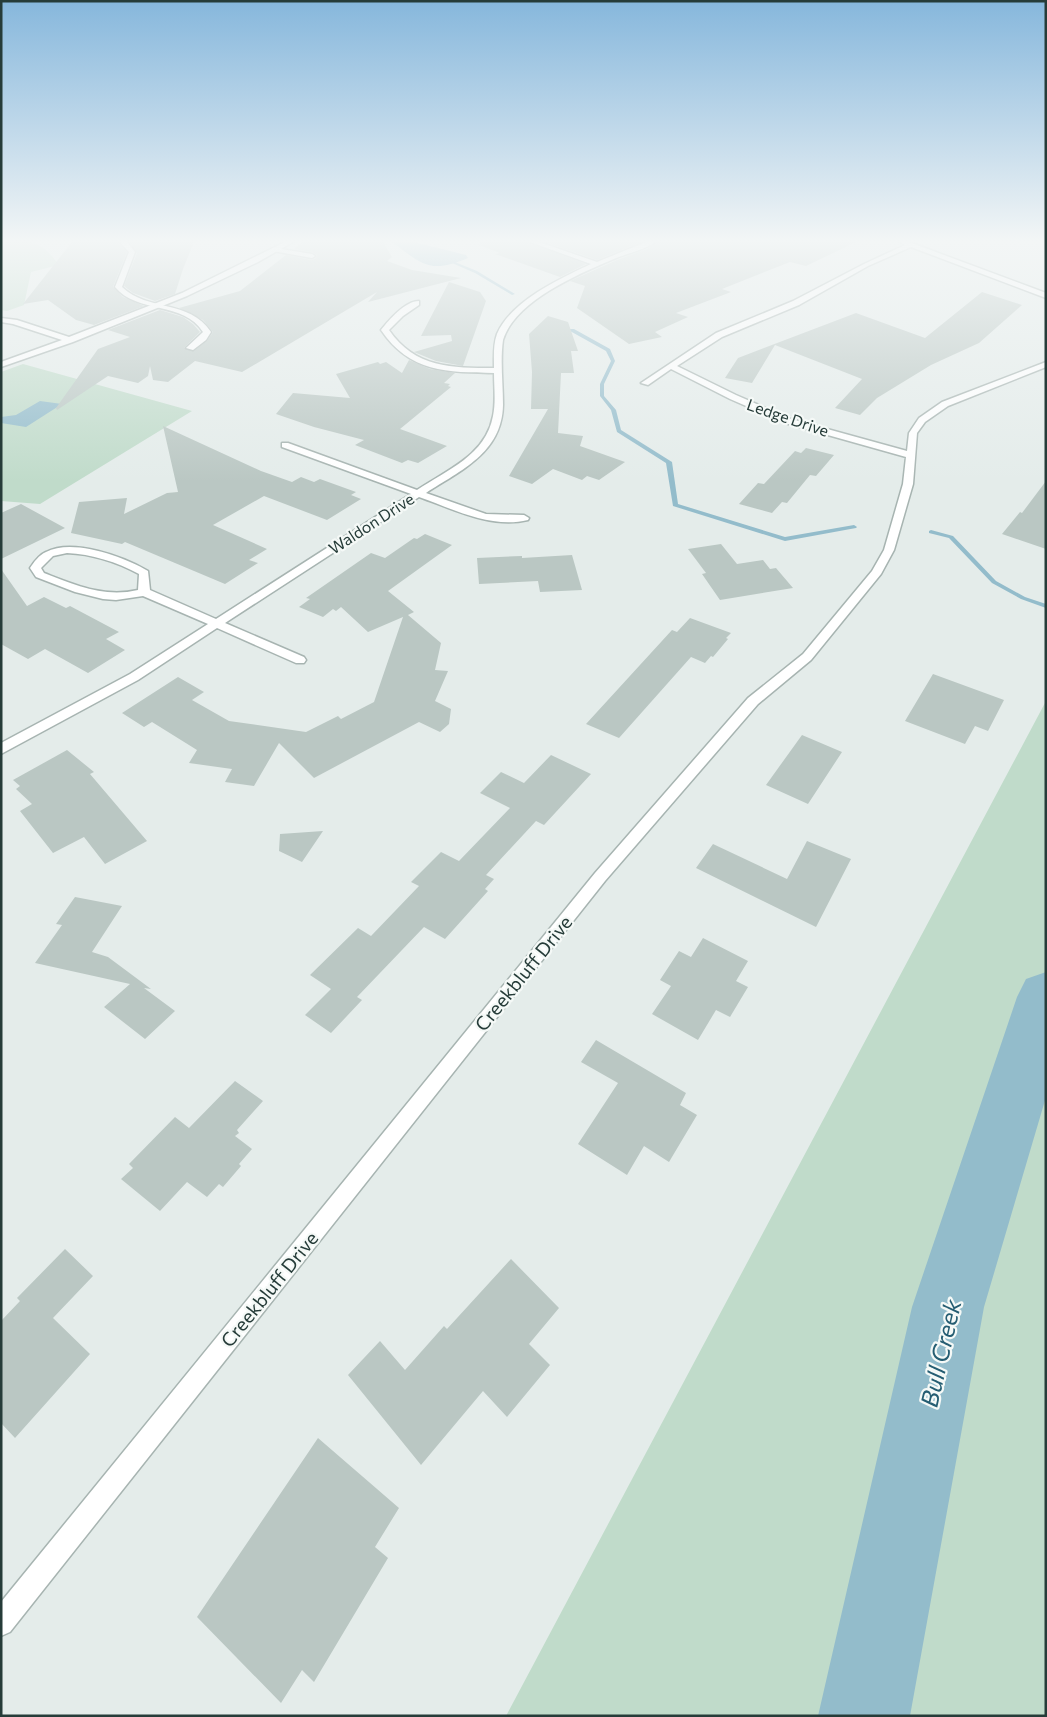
<svg xmlns="http://www.w3.org/2000/svg" width="1047" height="1717" font-family="Commissioner,sans-serif">
	<style>
		.green { fill: #c0dbca }
		.water { fill: #93bccb }
		.lines { fill: none; stroke-linecap: round; stroke-linejoin: round }
		.stream { fill: #93bccb; fill-rule: evenodd }
		.river { fill: #93bccb; fill-rule: evenodd }
		.building { fill: #bac7c3 }
		.minor-casing { stroke: #a7b4b1; stroke-width: 3 }
		.tertiary-casing { stroke: #a7b4b1; stroke-width: 3 }
		.minor { fill: #fff; fill-rule: evenodd }
		.tertiary { fill: #fff; fill-rule: evenodd }
		.labels { text-anchor: middle; dominant-baseline: central; stroke-width: 4.5; stroke-linejoin: round; paint-order: stroke }
		.far-street-label { font-size: 16px; fill: #263c39; stroke: #f5f9f7 }
		.street-label { font-size: 19px; fill: #263c39; stroke: #f5f9f7 }
		.near-water-label { font-size: 24px; font-style: italic; fill: #255d72; stroke: #f5f9f7 }
	</style>
	<rect width="100%" height="100%" fill="#e4ecea"/>
	<path class="green" d="M1 242C32 242 39 238 59 265L31 272 24 305 7 311 1 310Z
		M23 364 192 411 40 504 1 501V372Z
		M1046 701V1716H506Z"/>
	<path class="water" d="M392 242H414L466 255 468 258C430 274 423 265 392 242Z
		M40 401 62 404 26 427 1 423V417L16 415Z"/>
	<g class="lines">
		<path class="stream" d="M445 258 477 271 515 294 512 295 475 273 445 260Z
			M570 329H574L610 349 615 361 604 384V396L616 410 621 430 672 462 678 504 785 537 854 525 857 527 856 528 785 541 673 506 666 463 617 432 611 410 600 396V384L611 361 606 351 570 331Z
			M931 530 953 536 996 581 1025 597 1046 604V608L1021 599 992 583 949 538 929 533V531Z"/>
		<path class="river" d="M1046 972V1097L984 1307 910 1716H818L912 1307 1017 997 1026 979Z"/>
	</g>
	<path class="building" d="M72 242H118L127 252 113 287 123 297 144 306 94 325 76 320 48 300 23 304Z
		M129 242H194L183 269 175 294 155 301 133 293 124 286 137 253Z
		M303 242H383L392 257 387 261 412 270 461 278 368 302 377 292 242 372 195 361 168 382 153 380 150 366 148 376 138 383 108 376 57 410 56 408 98 349 130 337 108 330 160 310 183 317 193 324 200 332 184 348 194 351 207 341 213 332 203 320 179 308 240 291 286 255 312 260 316 258 317 255 312 252 294 249Z
		M480 242H528L586 264 560 277 495 254 500 253 479 245Z
		M545 242H641L597 260Z
		M657 242H856L806 266 790 262 722 289 731 292 676 313 688 317 655 332 662 337 629 344 577 308 585 286 570 281 617 260 647 249Z
		M449 282 480 292 486 301 463 366 436 361 414 352 452 341 451 335 421 336Z
		M982 292 1022 305 979 343 931 365 877 398 860 415 835 408 862 379 775 345 752 383 725 378 738 358 856 313 925 338Z
		M548 316 568 322 578 351H571L574 373H561L558 433 583 436 580 446 625 462 599 480 587 476 582 480 553 469 532 484 509 476 548 409H531L532 372 529 334Z
		M409 360 430 369 455 373 444 383 450 384 448 386 451 387 400 429 447 446 418 463 408 460 402 463 355 445 364 440 314 427 276 414 293 393 350 398 336 374 378 362 380 364 386 362 402 373Z
		M163 426 261 471 292 482 301 477 314 482 320 479 356 492 351 495 361 499 327 520 264 496 213 525 267 549 249 560 258 563 225 584 125 542 122 544 71 533 79 502 127 498 124 514 167 493 178 492Z
		M806 448 834 455 816 476 810 475 787 503 782 502 772 513 739 504 758 483 764 484 795 451 801 453Z
		M1046 481V549L1002 534 1020 512 1022 513Z
		M21 504 65 528 1 559V513Z
		M425 534 452 545 388 591 414 612 408 615 441 643 435 670 448 671 435 701 451 709 449 724 440 732 419 722 314 778 279 743 254 786 225 782 232 769 189 763 197 750 152 722 144 727 122 713 178 677 204 692 192 700 229 721 306 732 338 716 341 719 374 702 403 617 368 632 341 607 336 611 333 609 323 617 299 607 310 599 306 598 371 553 385 558 414 538 417 539Z
		M721 544 737 564 763 560 770 569 776 568 793 588 720 600 702 574 706 573 688 549Z
		M572 555 582 590 540 592 538 581 479 584 477 558 522 556V558Z
		M1 569 27 606 44 597 66 608 70 606 119 632 106 639 125 650 88 673 45 649 28 659 1 644Z
		M690 618 731 633 726 638 728 639 713 657 711 656 705 663 691 657 619 738 586 724 672 630 677 632Z
		M933 674 1004 700 988 731 975 726 965 744 905 721Z
		M802 735 842 752 808 804 766 785Z
		M67 750 94 772 90 774 147 841 105 864 84 837 53 853 20 811 32 804 16 789 20 786 13 780Z
		M551 755 591 774 544 825 536 821 486 875 494 879 485 889 488 891 445 939 424 927 357 997 362 1000 331 1033 305 1015 331 989 310 975 358 928 371 936 419 886 411 882 441 852 459 861 510 808 480 793 501 772 524 783Z
		M323 831 302 862 279 851 280 834Z
		M807 841 851 859 816 927 696 868 713 844 787 879Z
		M75 897 122 906 92 952 108 957 151 989 144 988 175 1011 145 1039 104 1007 130 984 35 963 62 925 56 924Z
		M703 938 748 961 736 981 748 987 730 1017 716 1010 698 1040 652 1014 671 986 660 980 679 951 691 957Z
		M596 1040 686 1093 680 1105 697 1115 669 1162 644 1146 627 1175 578 1144 618 1083 581 1062Z
		M235 1081 263 1101 237 1130 239 1133 235 1136 252 1149 239 1164 241 1166 223 1187 219 1184 207 1197 187 1182 160 1211 121 1179 133 1168 129 1164 175 1117 189 1128Z
		M65 1249 93 1276 53 1318 90 1354 15 1438 1 1423V1321L20 1301 17 1298Z
		M511 1259 559 1308 529 1344 550 1365 507 1417 483 1391 421 1465 348 1375 380 1341 405 1370 444 1326 447 1329Z
		M318 1438 399 1508 375 1547 388 1558 314 1682 302 1670 281 1703 197 1617Z"/>
	<g class="lines">
		<g class="minor-casing">
			<path id="minor" d="M120 242H127L135 252 122 287C148 312 189 299 211 332L206 340 193 350 186 348 203 332C184 301 137 314 115 287L129 252Z
				M530 242H539L597 262 646 242H655C644 250 629 253 616 258 581 273 515 300 503 340 500 361 503 383 503 405 502 453 461 470 426 493L486 514 524 515 529 518 528 520C491 529 453 509 419 497L225 623 304 657 306 660 304 663H296L217 628 138 680 1 754V743L130 674 208 624 143 596 116 600 103 599 75 592 36 577 30 568C34 562 39 555 46 552 73 538 124 557 148 571L150 590 216 619 411 494 282 447V443H288L417 490C447 470 486 455 493 416 496 402 494 387 494 373 447 372 410 373 381 330 389 320 405 301 419 301V305L403 316 389 330C415 368 452 368 494 368 494 357 493 345 497 334 511 301 561 278 591 264ZM67 553C91 554 117 562 139 574L138 590C104 598 75 585 44 573L41 568 53 556Z
				M900 242H909L1046 293V298L911 247 868 266 799 305 722 337 677 366 736 395 791 419 907 451 909 433 919 418 942 402 1046 362V367L948 406 925 422 917 433 913 484 894 550 881 574 811 660 758 704 605 881 10 1632 1 1636V1602L595 873 748 698 803 654 872 571 884 550 903 484 906 457 785 423 730 399 671 369 648 385 641 383 716 333 793 301 864 264 905 245Z
				M275 248 312 254 315 256 312 258 273 251V249Z"/>
		</g>
		<g class="tertiary-casing">
			<path id="tertiary" d="M285 242H293L258 262 187 296 73 342 1 367V362L62 340 13 324 1 322V318L17 320 69 337 182 293Z"/>
		</g>
		<use href="#minor" class="minor"/>
		<use href="#tertiary" class="tertiary"/>
	</g>
	<linearGradient id="sky" x2="0" y2="1"><stop stop-color="#86b7dc"/><stop offset="0.5" stop-color="#f3f6f6"/><stop offset="1" stop-color="#f3f6f6" stop-opacity="0"/></linearGradient>
	<rect width="1047" height="482" fill="url(#sky)"/>
	<g class="labels">
		<g class="far-street-label">
			<text transform="translate(788 417) rotate(19)">Ledge Drive</text>
			<text transform="translate(371 523) rotate(-33)">Waldon Drive</text>
		</g>
		<g class="street-label">
			<text transform="translate(523 973) rotate(-51)">Creekbluff Drive</text>
			<text transform="translate(269 1289) rotate(-51)">Creekbluff Drive</text>
		</g>
		<g class="near-water-label">
			<text transform="translate(940 1353) rotate(-77)">Bull Creek</text>
		</g>
	</g>
	<rect width="1047" height="1717" fill="none" stroke="#263c39" stroke-width="5"/>
</svg>
